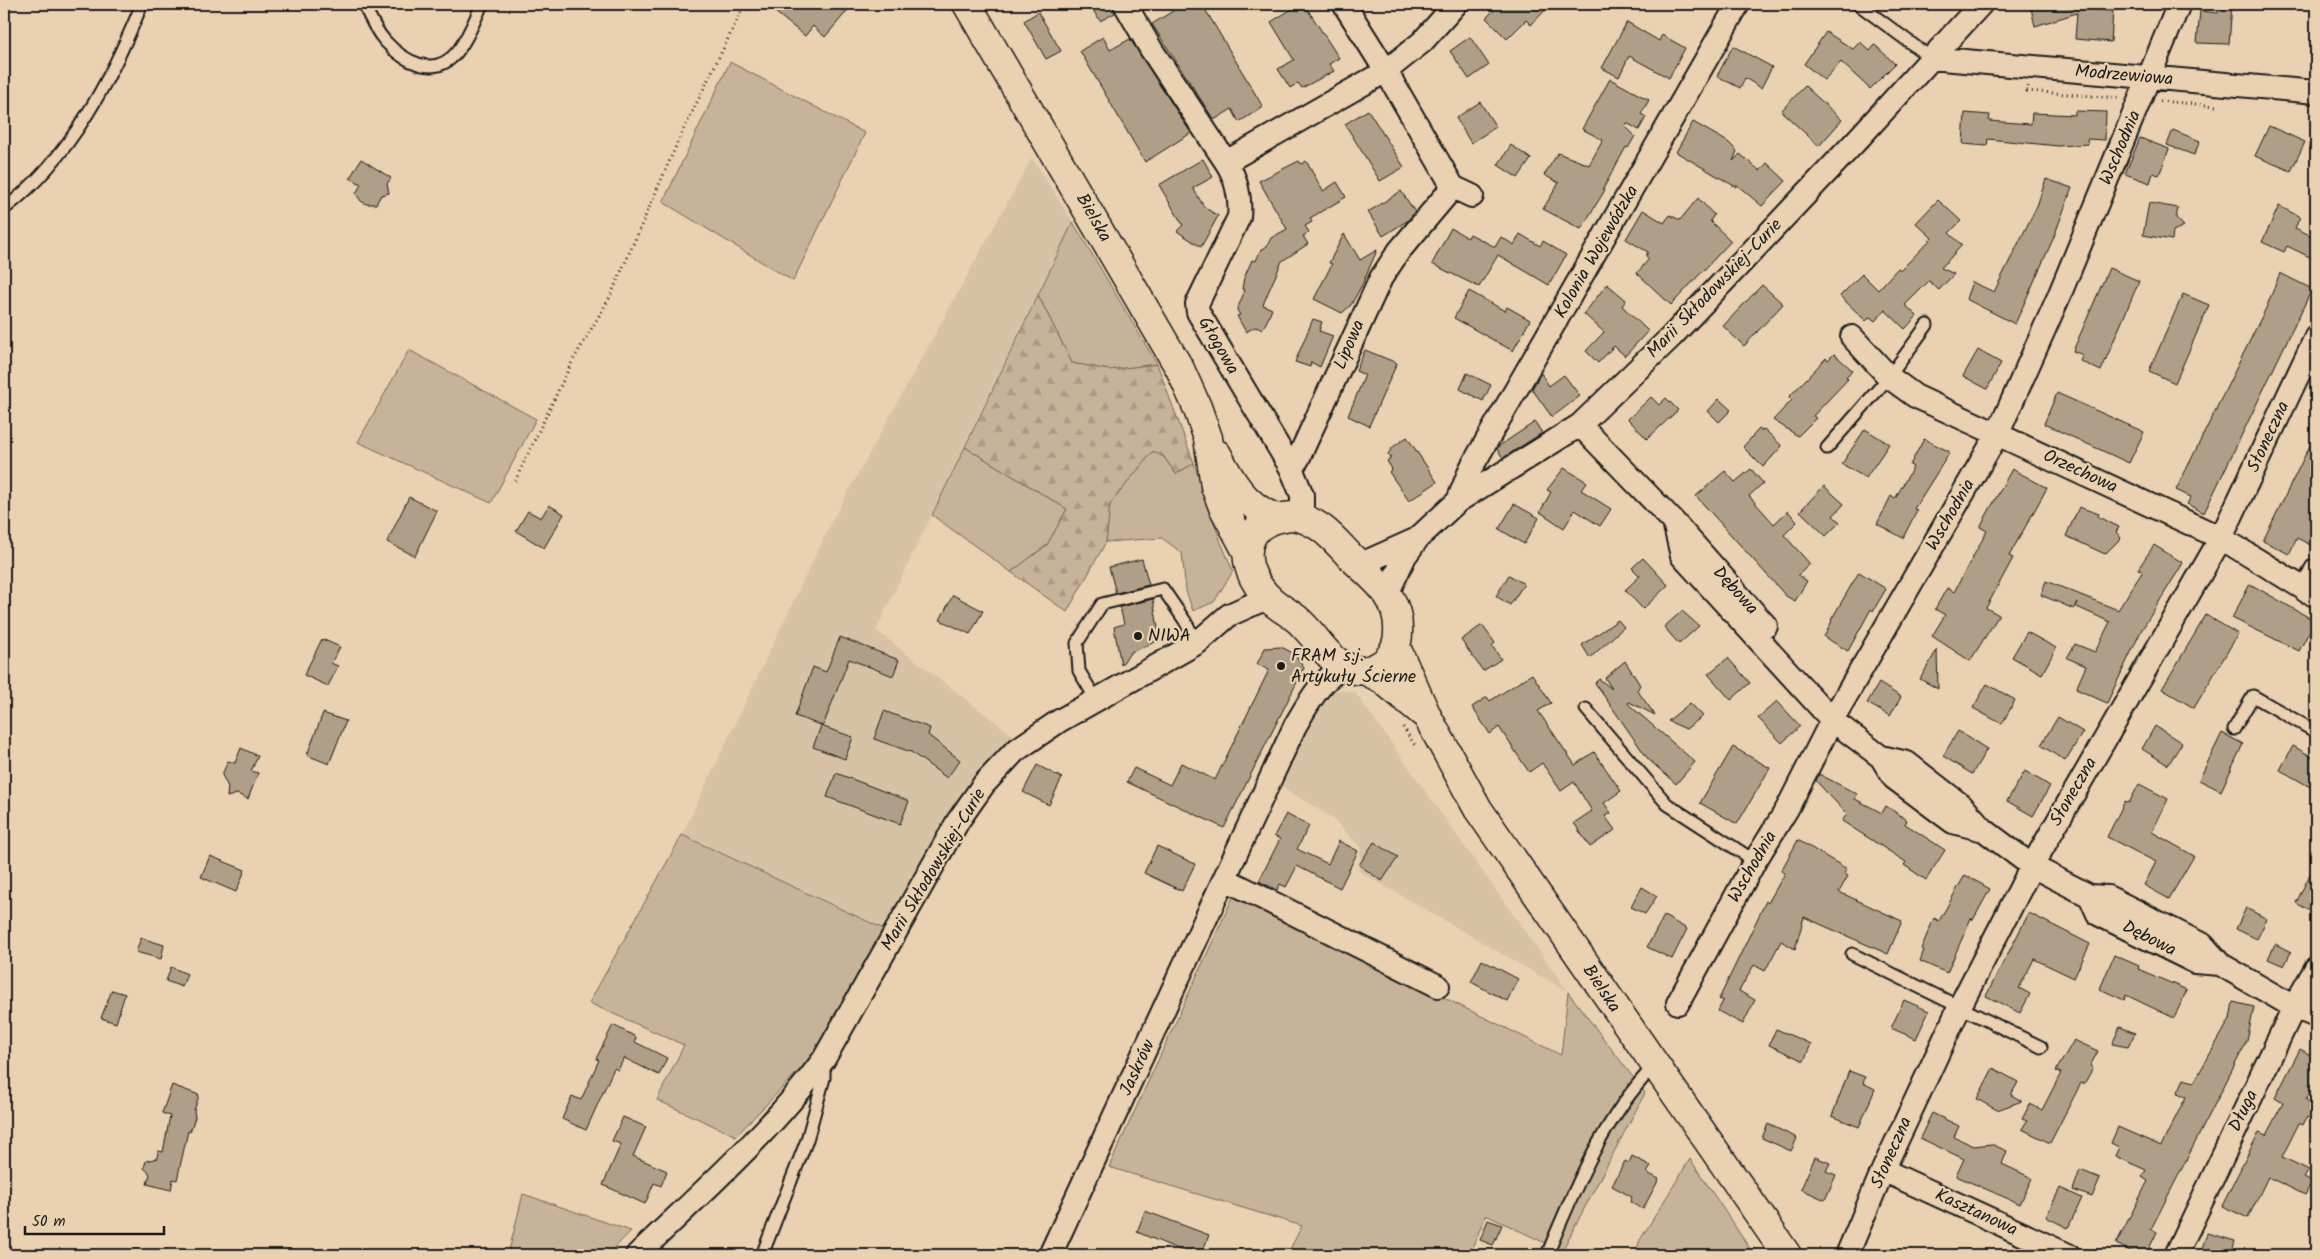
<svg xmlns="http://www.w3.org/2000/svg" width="2320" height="1259" font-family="Kalam,sans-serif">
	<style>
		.built { fill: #d8c2a5 }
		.grass { fill: #c7b399; stroke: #72685a }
		.forest { fill: url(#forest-firs); stroke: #72685a }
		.building { fill: #b09f88; stroke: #1c1c1c }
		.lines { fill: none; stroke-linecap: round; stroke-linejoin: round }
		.lane-casing { stroke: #1c1c1c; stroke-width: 15 }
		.street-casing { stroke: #1c1c1c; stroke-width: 26 }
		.secondary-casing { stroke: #1c1c1c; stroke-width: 31 }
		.path { stroke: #1c1c1c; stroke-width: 3; stroke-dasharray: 1 4; stroke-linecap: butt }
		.lane { stroke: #e9d1b1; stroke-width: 11 }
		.street { stroke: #e9d1b1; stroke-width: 22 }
		.secondary { stroke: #e9d1b1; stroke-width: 28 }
		.poi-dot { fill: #1c1c1c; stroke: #e9d1b1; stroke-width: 2 }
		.labels { text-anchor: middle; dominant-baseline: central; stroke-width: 4.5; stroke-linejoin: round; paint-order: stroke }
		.street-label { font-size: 18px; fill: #1c1c1c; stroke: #e9d1b1 }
		.poi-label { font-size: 18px; fill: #1c1c1c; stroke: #e9d1b1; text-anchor: start }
	</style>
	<defs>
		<pattern id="forest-firs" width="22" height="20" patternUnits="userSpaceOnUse" patternTransform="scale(1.25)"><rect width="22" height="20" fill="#c7b399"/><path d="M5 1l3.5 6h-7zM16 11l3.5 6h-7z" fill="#aa9983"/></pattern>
	</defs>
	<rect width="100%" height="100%" fill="#e9d1b1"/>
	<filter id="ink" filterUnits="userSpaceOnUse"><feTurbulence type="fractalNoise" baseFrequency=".02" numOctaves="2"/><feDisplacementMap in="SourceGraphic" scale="10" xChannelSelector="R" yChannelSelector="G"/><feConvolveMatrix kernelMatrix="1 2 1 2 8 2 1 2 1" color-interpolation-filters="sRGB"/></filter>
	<g filter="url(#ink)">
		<path class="built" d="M1032 158 1073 222 876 630 1016 738 886 930 682 835 831 523Z
			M1337 690 1355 692 1568 992 1359 871 1361 847 1331 817 1282 787 1322 693Z"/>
		<path class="grass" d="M730 62 865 133 793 281 663 202Z
			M1073 222 1157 364 1109 370 1072 363 1038 295Z
			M409 350 536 419 491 503 358 442Z
			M965 447 1067 509 1047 545 1011 572 932 515Z
			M1153 451 1164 457 1176 474 1194 463 1220 540 1233 571 1214 602 1193 611 1186 591 1182 553 1162 538 1106 542 1110 504Z
			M682 835 886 930 809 1060 736 1136 657 1100 684 1045 589 1003Z
			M1234 895 1561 1055 1568 992 1645 1093 1562 1251 1486 1215 1469 1255H1287L1302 1226 1109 1167Z
			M1690 1159 1754 1255H1635L1640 1240Z
			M523 1194 631 1231 607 1255H508Z"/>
		<path class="forest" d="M1038 295 1072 363 1109 370 1157 364 1194 463 1176 474 1164 457 1153 451 1110 504 1106 542 1067 612 1011 572 1047 545 1067 509 965 447Z"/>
		<path class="building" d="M765 4H853L825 37 813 26 805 36Z
			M1089 4H1112L1115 13 1100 21Z
			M1169 4H1202L1263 107 1239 122 1232 109 1214 120 1152 24 1173 11Z
			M1300 4H1304L1339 58 1329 64 1334 71 1302 88 1298 83 1290 88 1278 69 1294 60 1271 22Z
			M1500 4H1551L1531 25 1526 20 1507 39 1486 18Z
			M2030 4 2113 11 2111 42 2075 39 2077 13 2035 26Z
			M2220 4H2232L2229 44 2197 43 2200 11 2218 13Z
			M1038 12 1061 51 1046 59 1024 21Z
			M1627 22 1659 41 1662 35 1685 48 1669 78 1629 56 1619 77 1602 68Z
			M1826 32 1853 49 1860 42 1870 51 1875 45 1895 64 1870 89 1841 62 1824 80 1804 64Z
			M1103 37 1110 50 1130 39 1191 133 1145 162 1080 51Z
			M1470 37 1489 65 1469 79 1450 51Z
			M1733 46 1772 67 1761 88 1745 78 1740 88 1717 76Z
			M1610 79 1649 100 1641 114 1646 117 1639 130 1627 123 1625 126 1635 136 1628 148 1626 147 1603 189 1605 190 1581 229 1543 209 1559 183 1544 175 1558 153 1589 165 1603 140 1582 129Z
			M1805 86 1842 120 1819 146 1781 111Z
			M1480 102 1496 127 1471 143 1456 118Z
			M1368 110 1404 167 1380 181 1345 124Z
			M2075 111 2106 112 2105 140 2087 139 2088 144 2058 146 1988 139 1987 146 1963 144 1965 113 1990 115 1989 121 2031 124 2032 113 2075 115Z
			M1693 122 1728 142 1737 151 1733 161 1740 154 1760 171 1767 163 1786 181 1762 206 1737 185 1736 187 1676 152Z
			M2269 126 2305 142 2291 171 2255 156Z
			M2173 130 2200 141 2194 155 2167 145Z
			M2140 138 2169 149 2159 175 2153 173 2150 183 2125 174Z
			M1511 145 1531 159 1518 178 1498 165Z
			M361 159 391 178 387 184 389 193 381 195 376 204H366L361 201 356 194 361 184 350 178Z
			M1203 159 1213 177 1193 188 1204 207 1218 216 1201 247 1177 231 1183 225 1159 185Z
			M1299 161 1301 164 1306 161 1323 191 1337 182 1346 197 1310 218 1312 222 1305 226 1309 232 1303 236 1308 244 1282 261 1267 295 1263 305 1272 309 1267 321 1262 329 1255 327 1246 332 1237 316 1240 315 1237 310 1245 290 1242 289 1244 278 1252 260 1256 261 1260 251 1267 246 1271 238 1287 229 1259 181Z
			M2046 179 2072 188 2053 239 2015 324 1966 299 1972 282 1994 292 2037 206Z
			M1401 191 1415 212 1407 221 1383 236 1368 212Z
			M1698 198 1714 215 1710 221 1731 241 1671 305 1637 273 1649 259 1646 256 1648 252 1626 239 1643 210 1664 223 1670 215 1680 220Z
			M1938 200 1961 221 1949 233 1962 245 1941 268 1954 274 1939 290 1929 281 1905 305 1917 316 1905 329 1885 310 1875 321 1870 317 1866 321 1840 296 1862 274 1878 290 1898 268 1901 270 1932 238 1916 223Z
			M2149 203 2178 208 2176 218 2184 226 2173 231 2172 240 2143 235Z
			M2279 206 2300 217 2295 228 2316 238V260L2287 246 2284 252 2262 242Z
			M1451 228 1468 238 1470 234 1495 247 1501 237 1514 245 1520 234 1540 246 1543 241 1566 255 1549 285 1498 255 1479 287 1432 264Z
			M1344 234 1360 260 1377 250 1363 283 1351 305 1342 313 1314 299 1332 264 1329 263Z
			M2109 268 2139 281 2101 371 2080 361 2083 355 2073 351Z
			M2280 273 2312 289 2204 513 2187 504 2191 497 2176 490 2267 306Z
			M1607 284 1626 300 1622 306 1648 331 1625 356 1614 346 1598 363 1586 351 1604 332 1584 314Z
			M1762 285 1783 304 1744 346 1723 326Z
			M1469 291 1505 311 1507 307 1530 320 1513 351 1454 318Z
			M2183 294 2209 305 2175 383 2149 371Z
			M1313 319 1322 322 1319 331 1333 336 1320 367 1311 362 1310 367 1295 362Z
			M1365 350 1397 363 1369 426 1348 416 1365 375 1356 371Z
			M1978 350 2001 363 1987 389 1963 376Z
			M1834 354 1852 370 1846 377 1848 379 1813 416 1816 418 1798 436 1773 420 1792 400 1789 397 1826 358 1828 360Z
			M1467 373 1491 385 1483 401 1460 389Z
			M1541 373 1549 386 1564 375 1580 396 1552 417 1532 389Z
			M2057 393 2144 432 2129 463 2044 424Z
			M1651 397 1659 405 1666 398 1678 410 1647 439 1628 419Z
			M1719 399 1731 410 1719 422 1708 411Z
			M1535 422 1542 433 1503 458 1497 449 1499 446Z
			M1759 429 1762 431 1764 429 1782 446 1763 467 1743 447Z
			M1865 429 1889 444 1866 478 1842 464Z
			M2316 433V548L2297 538 2289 554 2263 541Z
			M1407 437 1437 482 1409 501 1389 472 1392 469 1387 461 1391 458 1388 454 1393 447Z
			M1924 439 1950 452 1914 509 1917 510 1903 538 1877 524 1891 496 1895 499 1913 467 1910 465Z
			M1564 468 1587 482 1581 490 1611 509 1600 526 1575 510 1564 528 1540 512 1551 492 1547 490Z
			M1751 469 1763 483 1749 496 1774 524 1788 511 1797 522 1784 535 1810 564 1798 575 1807 581 1795 601 1786 596 1696 496 1725 471 1735 482Z
			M2012 469 2047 488 2009 556 2013 558 1986 608 1999 615 1970 661 1932 636 1945 615 1935 609 1947 588 1954 592 1987 531 1980 527Z
			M1824 486 1844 504 1833 516 1840 522 1826 536 1800 511Z
			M409 497 437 511 415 556 387 542Z
			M1514 504 1539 518 1524 544 1499 529Z
			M549 505 564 514 544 548 516 531 528 511 541 518Z
			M2079 507 2099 514 2098 517 2119 527 2116 532 2121 538 2105 554 2066 536Z
			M2154 545 2183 563 2141 631 2107 703 2076 689 2086 666 2067 658 2075 644 2095 652 2110 622 2075 606 2077 602 2074 609 2041 595 2046 581 2118 610 2143 571 2138 569Z
			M1643 558 1668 585 1643 609 1625 590 1640 576 1632 568Z
			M1142 559 1149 585 1116 593 1109 567Z
			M1859 572 1886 589 1873 611 1871 609 1848 651 1824 637 1832 621 1831 620Z
			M1509 575 1524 584 1510 605 1496 596Z
			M2250 584 2315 621 2299 651 2232 618Z
			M953 595 983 611 970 634 940 620Z
			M1153 599 1160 640 1131 652 1121 665 1114 627 1124 624 1120 607Z
			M1682 611 1699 626 1679 644 1664 627Z
			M2206 615 2238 634 2194 708 2162 689Z
			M1618 620 1624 627 1590 658 1582 645Z
			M1482 625 1495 643 1492 646 1501 659 1483 671 1461 640Z
			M2027 632 2056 648 2042 674 2012 657Z
			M840 637 899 660 893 676 849 659 823 726 795 716 813 667 826 672Z
			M322 639 340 647 331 663 338 666 328 686 304 675Z
			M1281 647 1295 654 1304 668 1224 828 1127 782 1134 768 1170 785 1181 763 1215 780 1269 670 1257 664 1265 648Z
			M1937 650 1938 689 1920 679Z
			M1728 658 1750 683 1731 700 1708 674Z
			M1625 661 1640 685 1637 690 1655 715 1629 702 1628 704 1695 762 1676 784 1648 759 1595 683 1599 679 1612 689 1605 678Z
			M1532 674 1551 703 1538 711 1575 765 1594 752 1621 791 1604 803 1611 813 1605 816 1615 830 1590 847 1574 823 1592 811 1574 782 1561 791 1542 763 1529 772 1499 727 1490 734 1472 707 1487 697 1490 701Z
			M1879 683 1901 697 1890 716 1867 703Z
			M1987 684 2015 700 2002 724 1973 708Z
			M1777 701 1800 726 1782 743 1758 718Z
			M1690 703 1703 716 1686 729 1668 721Z
			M884 711 930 728 928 735 960 760 947 778 911 752 874 739Z
			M323 713 346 721 329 764 307 755Z
			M2058 717 2083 732 2065 761 2041 745Z
			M821 726 853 737 845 759 813 747Z
			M2155 726 2182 743 2168 765 2142 749Z
			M1958 731 1987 749 1972 774 1943 756Z
			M2222 733 2243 744 2221 791 2199 780Z
			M2293 746 2316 759V780L2312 788 2280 770Z
			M1733 747 1770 768 1737 824 1700 803Z
			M241 748 258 756 251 771 258 773 248 799 237 794 227 797 228 787 222 775 228 761 235 763Z
			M1037 765 1062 778 1049 805 1023 792Z
			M2025 771 2050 786 2033 816 2007 801Z
			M836 773 909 801 900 824 827 797Z
			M1819 774 1857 794 1855 799 1882 813 1886 806 1907 820 1905 824 1945 850 1926 880 1904 865 1906 862 1842 821 1847 814 1816 781Z
			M2139 784 2168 799 2152 832 2194 856 2169 899 2144 885 2156 862 2107 837 2125 801 2129 803Z
			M1286 814 1309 826 1297 849 1328 864 1339 841 1358 851 1340 888 1297 866 1286 887 1280 884 1277 890 1259 881 1280 839 1274 836Z
			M1798 840 1847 869 1844 873 1848 876 1839 892 1902 921 1888 954 1804 917 1795 949 1781 941 1765 971 1754 965 1739 991 1755 1000 1743 1024 1718 1011 1723 1001 1719 999 1766 901 1768 903 1785 873 1781 871Z
			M1374 842 1398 857 1382 881 1359 865Z
			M1157 846 1195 864 1182 891 1144 873Z
			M210 856 245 870 236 892 201 877Z
			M2316 862V914L2296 903Z
			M1965 875 1990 889 1973 920 1971 918 1947 973 1920 961 1924 950 1921 949 1934 918 1939 921Z
			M1642 887 1657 896 1645 914 1631 907Z
			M2246 908 2267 919 2257 939 2236 929Z
			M2029 913 2090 944 2074 978 2034 959 2019 988 2030 994 2020 1013 1986 996Z
			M1664 916 1687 929 1672 959 1647 947Z
			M141 938 164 945 161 959 136 952Z
			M2275 944 2291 952 2284 966 2268 959Z
			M2114 955 2139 966 2138 969 2187 990 2174 1018 2126 995 2124 1000 2100 989Z
			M1482 960 1518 979 1507 1001 1471 982Z
			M171 967 187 974 182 987 166 981Z
			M112 990 125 994 116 1023 101 1018Z
			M1904 1000 1929 1011 1916 1039 1891 1028Z
			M2233 1002 2254 1007 2247 1041 2151 1229 2157 1232 2146 1255H2139L2116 1244 2148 1181 2142 1177 2146 1170 2115 1156 2119 1147 2111 1143 2118 1127 2161 1146 2186 1097 2177 1094 2184 1079 2194 1082 2230 1019Z
			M613 1025 636 1037 635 1042 667 1058 659 1075 624 1058 618 1070 614 1068 586 1130 562 1119 572 1096 581 1100 599 1060 596 1059Z
			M2120 1027 2135 1033 2128 1047 2112 1044Z
			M1776 1029 1811 1044 1804 1061 1769 1045Z
			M2074 1040 2098 1051 2090 1066 2093 1068 2084 1084 2081 1083 2050 1143 2022 1129 2027 1121 2022 1119 2030 1104 2042 1110 2061 1073 2056 1071Z
			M2300 1049 2316 1058V1079L2306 1100 2316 1106V1122L2307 1117 2303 1125 2299 1123 2282 1157 2309 1170 2304 1178 2312 1182 2305 1195 2268 1177 2248 1218 2222 1206 2259 1132 2266 1135 2283 1103 2275 1098Z
			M1993 1068 2018 1082 2011 1095 2022 1101 1997 1110 1977 1099Z
			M1849 1071 1865 1077 1863 1083 1875 1089 1859 1127 1832 1116Z
			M172 1085 199 1095 194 1111 195 1117 190 1132 188 1131 177 1180 173 1179 171 1190 147 1184 150 1174 144 1168 146 1161 157 1158 158 1151 163 1152 170 1116 162 1113Z
			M1932 1113 1959 1126 1954 1137 1974 1146 1991 1144 2007 1151 2002 1164 2032 1178 2020 1204 1956 1176 1964 1159 1920 1138Z
			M623 1117 646 1127 633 1156 667 1171 661 1186 654 1183 645 1204 603 1185 621 1144 612 1141Z
			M1768 1124 1797 1138 1791 1151 1762 1138Z
			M1632 1156 1651 1166 1647 1173 1659 1179 1643 1209 1630 1202 1632 1197 1612 1186 1625 1161 1629 1163Z
			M1815 1157 1830 1163 1826 1171 1836 1175 1825 1200 1801 1189Z
			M2080 1170 2100 1178 2092 1197 2073 1190Z
			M2060 1188 2082 1198 2068 1228 2046 1217Z
			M1145 1211 1209 1235 1201 1255H1192L1137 1232Z
			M1488 1220 1502 1225 1493 1245 1480 1240Z
			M2207 1233 2235 1241 2231 1255H2200Z"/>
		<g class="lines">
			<g class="lane-casing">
				<path id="lane" d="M364 4C369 16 376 31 385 41 404 62 435 79 457 52 468 38 475 20 482 4
					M1858 4 1931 58
					M4 209C70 159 111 79 142 4
					M1827 448 1889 377 1927 325
					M1097 701 1079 671 1077 643 1102 604 1163 589 1185 621 1197 643
					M1586 709 1667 804 1755 861
					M2234 729 2253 696 2316 732
					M1852 954 2041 1047
					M762 1255 807 1140 824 1078V1063
					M1547 1255C1575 1188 1603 1119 1654 1066"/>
			</g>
			<g class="street-casing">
				<path id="street" d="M1125 4 1151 49 1226 162 1386 71 1422 42 1456 4
					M1344 4 1386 71 1453 187 1472 196
					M1931 58 2316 92
					M1226 162C1236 177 1241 198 1239 217L1197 304 1198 312 1291 468 1302 495V518
					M1852 337 1889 377 1915 396 2221 538 2316 596
					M1580 425 1674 522 1766 626
					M1291 468 1298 459 1381 278 1399 251 1453 187
					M1458 501 1471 468 1738 4
					M1674 522 1682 556 1832 720 1881 757 1894 778 1953 822 1984 830
					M1359 565 1417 539
					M2306 591 2316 570
					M1388 592 1405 556 1418 538 1458 501 1580 425 1672 336 1857 140 1981 4
					M1881 757 1907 763 1962 806 1984 830 2032 866 2090 896 2108 897 2203 945 2220 964 2294 1007 2316 1016
					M1225 879 1438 986
					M2090 896 2098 914 2195 962 2220 964
					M1678 1003 1755 861 1787 809 1832 720 1998 433 2059 296 2179 4
					M1883 1170 2068 1255
					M637 1255C702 1192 771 1132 824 1059L958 821 984 784 1015 751 1059 721 1197 643 1229 615 1269 597
					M1050 1255 1295 726C1309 702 1320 680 1345 666
					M1847 1255 1883 1170 1960 1006 2032 866 2221 538 2316 337
					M2176 1255 2294 1007 2316 968"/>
			</g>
			<g class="secondary-casing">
				<path id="secondary" d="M967 4 1180 369 1197 407 1208 438 1215 486 1223 507 1246 550
					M1217 454C1231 482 1246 507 1276 518
					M1293 516C1321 521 1334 540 1353 559 1376 581 1400 597 1398 633 1398 644 1394 652 1387 660 1378 668 1367 672 1356 670 1329 664 1320 641 1302 624 1296 617 1288 613 1281 608 1258 593 1240 564 1251 538 1258 522 1278 517 1293 516Z
					M1396 647 1427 716 1478 809 1787 1255
					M1366 671 1382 679 1423 713"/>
			</g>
			<path class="path" d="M2028 86 2027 91 2119 98
				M2160 101 2216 106
				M515 481 572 362 610 297 679 139 745 4
				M1403 727 1416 747"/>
			<use href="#lane" class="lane"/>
			<use href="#street" class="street"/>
			<use href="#secondary" class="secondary"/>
		</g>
	</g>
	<g class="poi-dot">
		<circle cx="1138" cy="636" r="5"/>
		<circle cx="1281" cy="666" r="5"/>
	</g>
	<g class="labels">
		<g class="street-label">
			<text transform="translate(2124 76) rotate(5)">Modrzewiowa</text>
			<text transform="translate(2121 148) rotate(-67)">Wschodnia</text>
			<text transform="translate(1093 218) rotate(60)">Bielska</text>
			<text transform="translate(1597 252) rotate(-60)">Kolonia Wojewódzka</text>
			<text transform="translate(1715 289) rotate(-46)">Marii Skłodowskiej-Curie</text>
			<text transform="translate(1350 345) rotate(-67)">Lipowa</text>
			<text transform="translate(1218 346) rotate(60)">Głogowa</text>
			<text transform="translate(2269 437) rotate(-65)">Słoneczna</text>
			<text transform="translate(2080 472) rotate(25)">Orzechowa</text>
			<text transform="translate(1951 515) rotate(-60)">Wschodnia</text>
			<text transform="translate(1735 591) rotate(48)">Dębowa</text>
			<text transform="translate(2074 792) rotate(-60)">Słoneczna</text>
			<text transform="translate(1753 867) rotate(-60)">Wschodnia</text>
			<text transform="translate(934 870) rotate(-59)">Marii Skłodowskiej-Curie</text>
			<text transform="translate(2149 939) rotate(27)">Dębowa</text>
			<text transform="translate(1601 989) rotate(56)">Bielska</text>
			<text transform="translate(1138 1068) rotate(-65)">Jaskrów</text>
			<text transform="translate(2244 1111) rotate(-64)">Długa</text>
			<text transform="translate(1892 1153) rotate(-66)">Słoneczna</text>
			<text transform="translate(1976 1213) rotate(25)">Kasztanowa</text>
		</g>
		<g class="poi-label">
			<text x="1148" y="636">NIWA</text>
			<text x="1291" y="656">FRAM s.j.<tspan x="1291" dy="21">Artykuły Ścierne</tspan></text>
		</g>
	</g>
	<rect width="2320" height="1259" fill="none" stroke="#e9d1b1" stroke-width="20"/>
	<rect x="10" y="10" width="2300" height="1239" fill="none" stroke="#1c1c1c" stroke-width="2" filter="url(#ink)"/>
	<path d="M25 1226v8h139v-8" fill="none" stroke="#1c1c1c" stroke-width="2.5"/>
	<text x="32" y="1226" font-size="15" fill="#1c1c1c" stroke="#e9d1b1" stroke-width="4" paint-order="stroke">50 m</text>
</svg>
